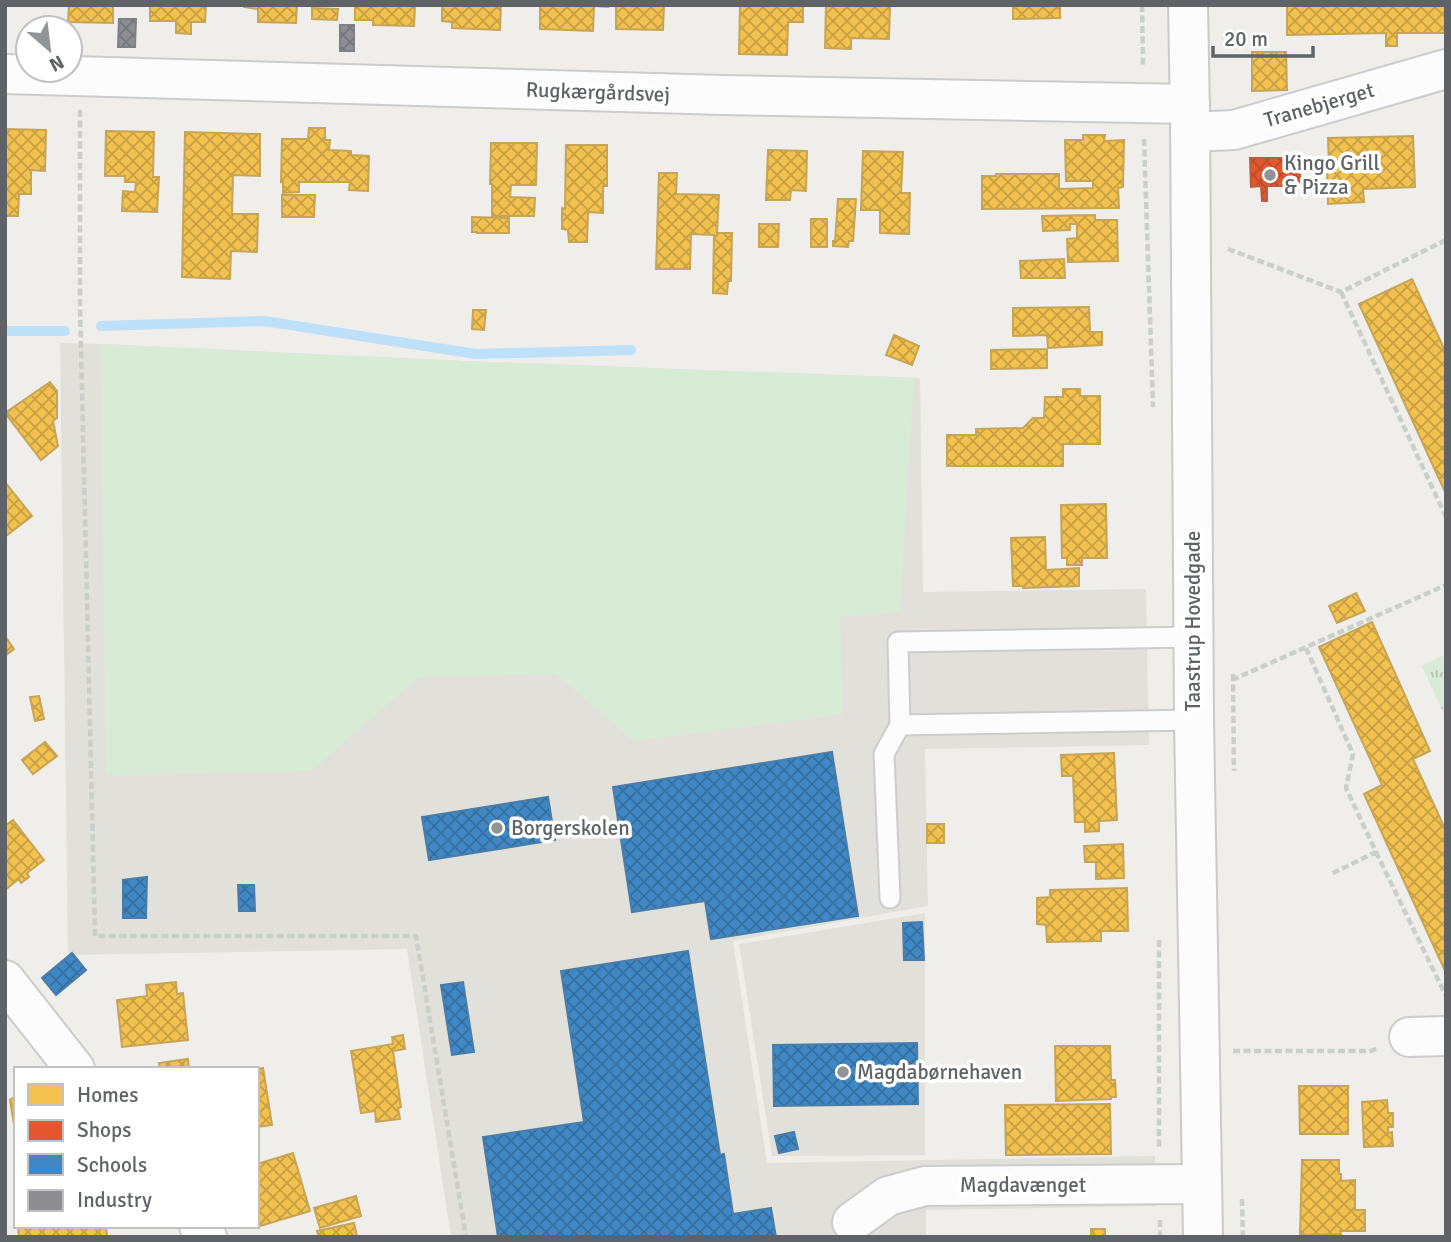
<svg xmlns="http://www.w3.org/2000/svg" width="1451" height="1242" font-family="Signika,sans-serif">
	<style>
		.education { fill: #e2e0da }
		.park { fill: url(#park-tufts) }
		.pitch { fill: #d8ebd6 }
		.homes { fill: url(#homes-cross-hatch); stroke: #c6a556; stroke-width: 2 }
		.shops { fill: url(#shops-cross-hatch); stroke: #bc5b3f; stroke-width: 2 }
		.schools { fill: url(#schools-cross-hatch); stroke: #497da9; stroke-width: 2 }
		.industry { fill: url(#industry-cross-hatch); stroke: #7f8085; stroke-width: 2 }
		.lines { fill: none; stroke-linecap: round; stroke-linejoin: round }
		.stream { stroke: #bfe0f9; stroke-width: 10 }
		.lane-casing { stroke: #cbcccc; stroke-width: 23 }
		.street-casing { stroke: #cbcccc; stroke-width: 42 }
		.secondary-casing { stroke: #cacacb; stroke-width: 42 }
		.path { stroke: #cacfcc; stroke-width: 4.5; stroke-dasharray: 7 3.5; stroke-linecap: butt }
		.lane { stroke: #fdfcfc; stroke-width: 19 }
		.street { stroke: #fdfcfc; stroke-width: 38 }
		.secondary { stroke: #fdfcfc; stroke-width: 38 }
		.poi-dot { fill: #919496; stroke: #fff; stroke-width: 2.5 }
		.labels { text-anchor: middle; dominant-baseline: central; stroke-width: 7; stroke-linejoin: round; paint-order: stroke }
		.street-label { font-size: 21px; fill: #5f6368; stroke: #fff }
		.poi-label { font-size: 21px; fill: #5f6368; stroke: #fff; text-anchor: start }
	</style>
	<defs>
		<pattern id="park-tufts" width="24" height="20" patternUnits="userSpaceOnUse" patternTransform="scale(1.75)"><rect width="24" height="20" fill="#d8ebd6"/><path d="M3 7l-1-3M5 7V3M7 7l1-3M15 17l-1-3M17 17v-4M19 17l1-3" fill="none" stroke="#b2c2b1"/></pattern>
		<pattern id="homes-cross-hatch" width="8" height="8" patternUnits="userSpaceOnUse" patternTransform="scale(1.75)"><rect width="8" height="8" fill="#f2c14e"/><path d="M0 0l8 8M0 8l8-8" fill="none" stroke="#c7a045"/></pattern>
		<pattern id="shops-cross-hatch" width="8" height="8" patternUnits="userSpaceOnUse" patternTransform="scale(1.75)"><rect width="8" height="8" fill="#e4572e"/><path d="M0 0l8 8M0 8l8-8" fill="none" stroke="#bc4c2b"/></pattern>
		<pattern id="schools-cross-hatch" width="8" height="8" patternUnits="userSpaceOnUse" patternTransform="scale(1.75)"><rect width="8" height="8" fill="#3f88c5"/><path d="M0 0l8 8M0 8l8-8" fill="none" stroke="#366e9c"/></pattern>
		<pattern id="industry-cross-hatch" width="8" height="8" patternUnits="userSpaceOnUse" patternTransform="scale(1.75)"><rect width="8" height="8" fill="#8d8d92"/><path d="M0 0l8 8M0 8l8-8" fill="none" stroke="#76777b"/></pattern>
	</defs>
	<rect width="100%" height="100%" fill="#efeeea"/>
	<path class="education" d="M60 343 100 344 465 361 920 378 923 592 1146 589 1149 745 925 749 928 906 733 941 767 1163 1155 1156 1156 1206 926 1210V1237H451L407 949 68 955Z
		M925 913V1155L772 1156 739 944Z"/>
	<path class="park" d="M1446 654V719L1422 666Z"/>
	<path class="pitch" d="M100 344 465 361 914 378 900 612 840 616 843 714 633 741 556 674 419 677 311 771 106 775Z"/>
	<path class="homes" d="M69 5H113V23L68 22Z
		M150 5H206L205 22H191V34L176 33V21H150Z
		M244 5H297L296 23 258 22V9L244 7Z
		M355 5H415L414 26 373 25V20H355Z
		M442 5H501L500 30 452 28V22L442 21Z
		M540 5H608V7L594 6 593 31 540 29Z
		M616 5H664L663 30 616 29Z
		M740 5H803V22H788L787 55 739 54Z
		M826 5H890L889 39 851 38V49L825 48Z
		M1013 5H1060V18L1013 19Z
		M1287 5H1446V33H1397V46H1386V33L1287 35Z
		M312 8 338 9 337 20 312 19Z
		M1252 52H1286L1287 90 1252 91Z
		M309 128H325V140H330L329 150 351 151V155L369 156 368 191 349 190 350 182H299V192L283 193V181L281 182 282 139H308Z
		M5 129 46 130 45 171 31 170V194H19L18 216H5Z
		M106 131 154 132 153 177H159L157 212 122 211 123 191 135 192 136 182H125V176H105Z
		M185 132 260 134V176L233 175 232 214H258L257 252 231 251 230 279 182 277Z
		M1083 135H1105L1104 141 1124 140 1123 187 1118 188 1119 208 982 209V176H996V174H1059V189L1093 188V181H1066L1065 140H1083Z
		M1413 136 1415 187 1363 189 1364 202 1328 204 1327 166H1329L1328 138Z
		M491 143H537L536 185H511L510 197 535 198 534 216H492V184H490Z
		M566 145H607V186H603V213L588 212 587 242H569L568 230 562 229V208L565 209Z
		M768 150 807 151 806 191 791 190 790 200H766Z
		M863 151 903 152 901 193H910L909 234 880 233V210H861Z
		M659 173H677L676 194 719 195 717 233H732L731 281H728L727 294 713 293 714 235 691 234 690 269H656Z
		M282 195H315L314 217H282Z
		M838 199H856L853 241H849L848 247 833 246V241H835Z
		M1095 215V220H1117L1118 261 1068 262 1067 239 1077 238V224H1070V230L1043 231 1042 216Z
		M472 217 509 218V233H477V232H472Z
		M811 219H827V247H811Z
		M759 224H779L778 247H759Z
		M1064 259 1065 278H1021L1020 261Z
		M1412 279 1446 353V494L1359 304Z
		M1089 307 1090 332H1102V345L1048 348 1047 335 1013 336V308Z
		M473 310H486L484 330 472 329Z
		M894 335 919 346 912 365 886 355Z
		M1047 349V368L991 369V350Z
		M50 382 57 391V418L53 421 58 446 41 460 5 413Z
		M1063 389H1080V396H1100V444H1063V466H947V435H976V429L1023 428 1033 418H1044L1045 397H1063Z
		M5 482 32 516 6 536H5Z
		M1106 504 1107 558H1082V565H1067V558H1062L1061 505Z
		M1045 537 1046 570 1079 568V586L1023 588V586H1013L1011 538Z
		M1356 593 1365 611 1337 623 1329 606Z
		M1372 622 1430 751 1413 759 1446 831V973L1364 794 1382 785 1319 647Z
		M5 636 14 649 5 656Z
		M39 696 44 719 35 721 30 697Z
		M45 742 57 756 33 774 22 760Z
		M1114 753 1117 820 1099 821V831L1085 832V822H1075L1073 776H1062L1061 755Z
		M13 820 44 860 27 873 29 877 21 883 19 879 5 890V826Z
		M927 824H944V843H927Z
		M1123 844 1124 878 1096 879V862H1085L1084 846Z
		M1127 888 1128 931H1101V941L1047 942 1046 925 1037 924V898L1050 897V890Z
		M176 982 177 994 183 993 188 1040 122 1047 117 1000 147 996 146 985Z
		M403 1035 405 1049 393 1051 401 1107 398 1108 400 1119 376 1122 375 1111 361 1113 351 1051 393 1044 392 1037Z
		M1055 1046H1110L1111 1080H1115L1116 1097H1111V1099L1056 1101Z
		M188 1059 189 1069H160L159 1063Z
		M263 1068 272 1125 257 1127V1069Z
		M1299 1086H1348V1134H1300Z
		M16 1096V1137L10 1100Z
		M1387 1100 1388 1113H1393V1127H1388V1133L1392 1132 1393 1146 1364 1147 1362 1102Z
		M1110 1104 1111 1154 1006 1155 1005 1105Z
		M293 1153 310 1211 260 1226 257 1216V1164Z
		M1302 1160H1339V1174H1341V1181L1355 1180V1210H1365V1231H1340L1341 1234 1300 1235Z
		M356 1196 361 1216 320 1228 314 1208Z
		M354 1223 357 1237H319L317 1231Z
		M18 1226H106L107 1237H19Z
		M1091 1229H1105V1237H1091Z"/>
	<path class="shops" d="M1250 158H1295V172H1300V186H1267V201H1262L1261 186 1251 187Z"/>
	<path class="schools" d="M832 752 858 916 711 939 705 901 632 912 613 787Z
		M548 797 555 840 429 860 422 817Z
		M147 877 146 918H123V880Z
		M238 885H254L255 911H239Z
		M922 922 924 960H904L903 923Z
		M688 951 720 1155 724 1154 733 1214 771 1208 776 1237H498L483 1137 584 1122 561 971Z
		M72 953 86 970 56 995 42 978Z
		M463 982 474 1052 452 1055 441 985Z
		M917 1043 918 1104 774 1106 773 1045Z
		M794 1132 798 1149 779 1153 775 1136Z"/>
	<path class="industry" d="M119 19H136L135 47H118Z
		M340 25H354V51H340Z"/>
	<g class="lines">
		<path class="stream" d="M101 326 264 321 476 354 631 350
			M5 331H65"/>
		<g class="lane-casing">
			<path id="lane" d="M1193 637 898 642 900 725 1194 720
				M890 898 884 754 900 725"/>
		</g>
		<g class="street-casing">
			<path id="street" d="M5 74 723 95 1190 104
				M1190 132 1234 130 1446 69
				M5 980 75 1069
				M1409 1037 1446 1036
				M852 1222 888 1196 925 1186 1202 1184
				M199 1226 207 1237"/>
		</g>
		<g class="secondary-casing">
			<path id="secondary" d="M1188 5 1190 114 1194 720 1203 1237"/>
		</g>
		<path class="path" d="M1142 5 1143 67
			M80 110V306L95 936H416L466 1237
			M1144 139 1153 407
			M1228 249 1341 292 1446 240
			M1341 292 1446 517
			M1306 648 1353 754 1346 788 1376 852 1331 874
			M1233 674 1234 771
			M1232 680 1446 585
			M1376 852 1446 996
			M1159 940V1149
			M1233 1051H1371L1378 1048
			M1242 1199 1243 1237
			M1160 1220V1237"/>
		<use href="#lane" class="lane"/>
		<use href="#street" class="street"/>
		<use href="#secondary" class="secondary"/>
	</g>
	<g class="poi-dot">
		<circle cx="1270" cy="175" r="7"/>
		<circle cx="497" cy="828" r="7"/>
		<circle cx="843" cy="1072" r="7"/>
	</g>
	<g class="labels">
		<g class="street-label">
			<text transform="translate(598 92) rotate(2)">Rugkærgårdsvej</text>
			<text transform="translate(1319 105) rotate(-16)">Tranebjerget</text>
			<text transform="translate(1193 621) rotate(-90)">Taastrup Hovedgade</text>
			<text x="1023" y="1185">Magdavænget</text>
		</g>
		<g class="poi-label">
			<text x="1284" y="163">Kingo Grill<tspan x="1284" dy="24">&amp; Pizza</tspan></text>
			<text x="511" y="828">Borgerskolen</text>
			<text x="857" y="1072">Magdabørnehaven</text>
		</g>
	</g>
	<rect width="1451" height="1242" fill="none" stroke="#5f6368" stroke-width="14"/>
	<rect x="14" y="1067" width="245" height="161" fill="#ffffff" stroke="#bfc1c3" stroke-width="2"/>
	<rect x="28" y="1084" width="35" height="21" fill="#f2c14e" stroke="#bfc1c3" stroke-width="2"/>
	<text x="77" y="1102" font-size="21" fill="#5f6368">Homes</text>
	<rect x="28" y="1120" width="35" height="21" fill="#e4572e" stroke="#bfc1c3" stroke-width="2"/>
	<text x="77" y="1137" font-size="21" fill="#5f6368">Shops</text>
	<rect x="28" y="1154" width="35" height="21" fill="#3f88c5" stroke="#bfc1c3" stroke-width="2"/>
	<text x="77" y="1172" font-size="21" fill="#5f6368">Schools</text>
	<rect x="28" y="1190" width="35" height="21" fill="#8d8d92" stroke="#bfc1c3" stroke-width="2"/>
	<text x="77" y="1207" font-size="21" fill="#5f6368">Industry</text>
	<g transform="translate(49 49) rotate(152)"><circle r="33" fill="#ffffff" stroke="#bfc1c3" stroke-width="2"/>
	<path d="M0-5L12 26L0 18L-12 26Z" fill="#919496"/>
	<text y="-10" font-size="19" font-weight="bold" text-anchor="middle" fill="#5f6368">N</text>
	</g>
	<path d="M1213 46v10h100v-10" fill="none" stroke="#5f6368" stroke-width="3.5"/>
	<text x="1224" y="46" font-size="21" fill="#5f6368" stroke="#ffffff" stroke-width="5" paint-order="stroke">20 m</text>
</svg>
